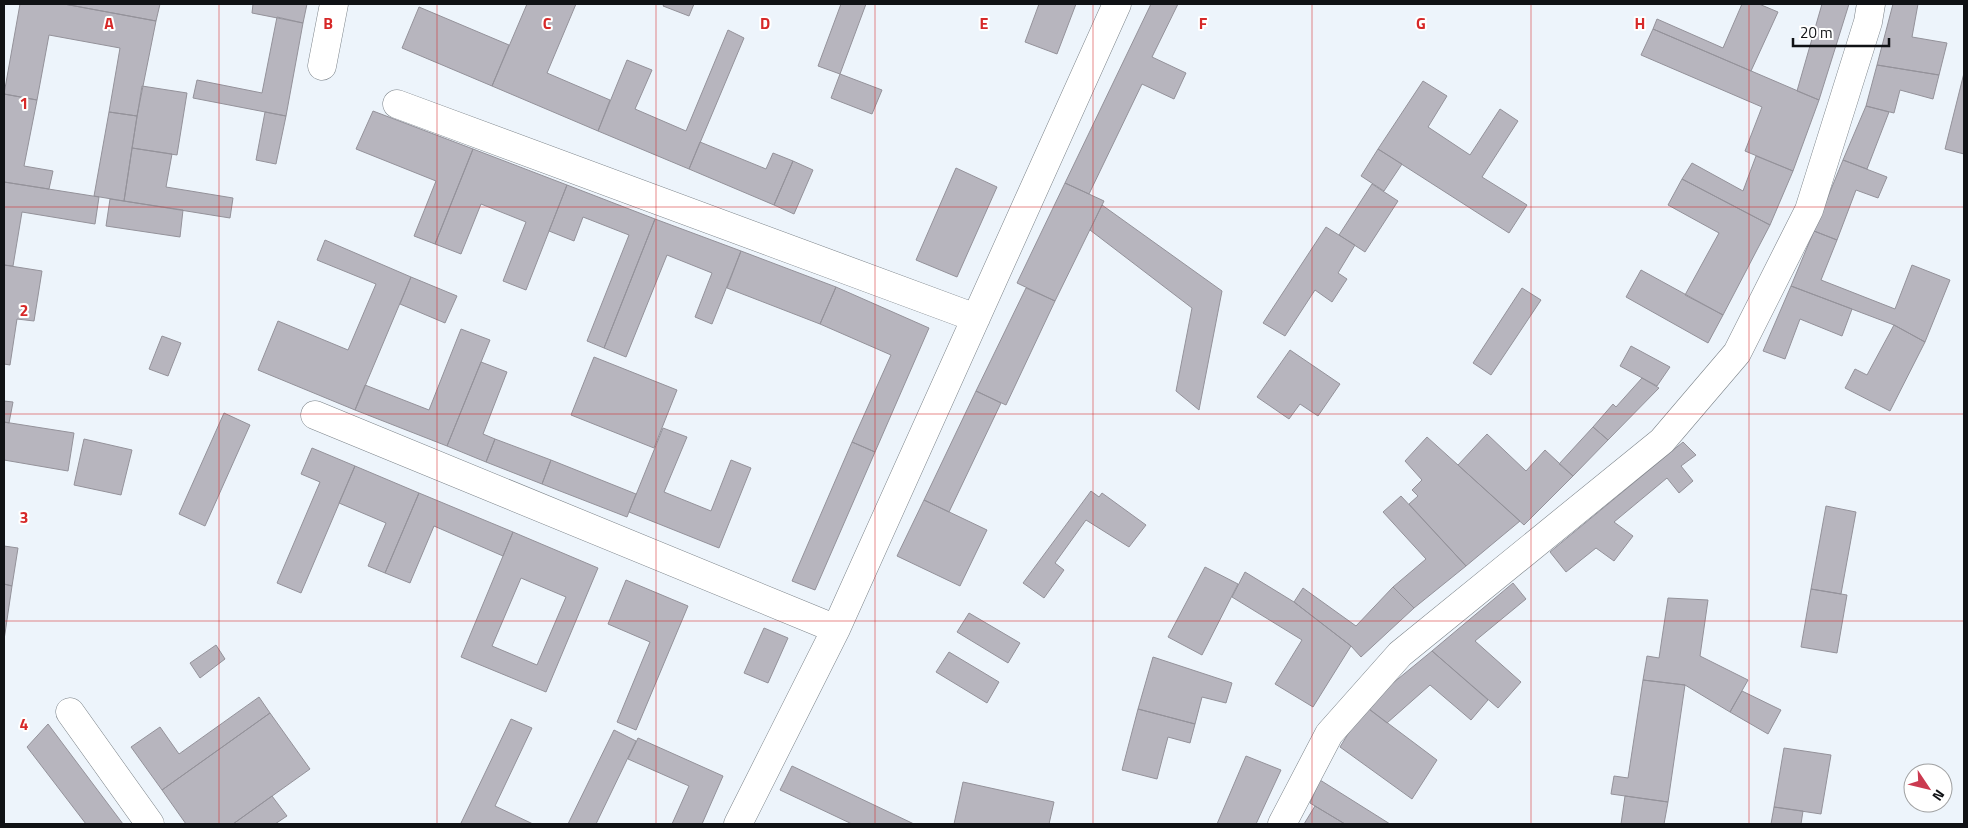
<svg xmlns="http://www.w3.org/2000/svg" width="1968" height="828" font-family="'Titillium Web',sans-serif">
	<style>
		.building { fill: #b7b5be; stroke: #94929a; fill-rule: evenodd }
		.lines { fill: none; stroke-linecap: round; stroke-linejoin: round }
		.minor-casing { stroke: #7b8288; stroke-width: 29 }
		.minor { stroke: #fff; stroke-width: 28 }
		.grid { fill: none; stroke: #d62828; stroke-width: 1; stroke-opacity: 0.55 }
		.grid-label { font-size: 16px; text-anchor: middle; font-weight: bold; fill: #d62828; stroke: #fff; stroke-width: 4; stroke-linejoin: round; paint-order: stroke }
	</style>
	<rect width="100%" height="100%" fill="#edf4fb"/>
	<path class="building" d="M20 4H64L156 21 137 116 109 112 120 48 49 35 37 100 4 94Z
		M64 4H160L156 21Z
		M253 4H307L303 23 252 13Z
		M527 4H576L547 73 610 100 598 131 492 86Z
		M664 4H694L689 16 663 6Z
		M841 4H866L840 74 818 66Z
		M1037 4H1076L1057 54 1025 42 1039 4Z
		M1151 4H1178L1152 57 1186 73 1174 99 1142 84 1089 194 1065 183Z
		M1742 4H1759L1778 12 1751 71 1653 29 1657 19 1723 48Z
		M1822 4H1849L1819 100 1797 91Z
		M1893 4H1918L1912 37 1947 43 1939 75 1877 65Z
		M419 7 509 45 492 86 402 48Z
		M277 17 303 23 286 116 193 98 197 80 262 93Z
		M1653 29 1819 100 1793 171 1745 151 1762 107 1641 55Z
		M728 30 744 38 689 169 598 131 627 60 652 70 635 109 686 131Z
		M1877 65 1939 75 1933 99 1900 90 1894 113 1866 106Z
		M1964 73V154L1945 149Z
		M840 74 882 90 872 114 831 98Z
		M1423 81 1447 96 1428 127 1470 155 1500 109 1518 121 1482 177 1527 205 1509 233 1378 149Z
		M142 86 187 93 177 155 132 148Z
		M4 94 37 100 24 166 53 171 49 189 4 182Z
		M1866 106 1889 112 1867 169 1843 160Z
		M373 111 473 149 435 244 414 236 436 181 356 149Z
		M109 112 137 116 124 201 94 196Z
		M265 112 286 116 276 164 256 160Z
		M700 142 766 169 773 153 793 161 774 205 689 169Z
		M132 148 172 154 166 187 233 198 230 218 124 201Z
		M473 149 567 185 526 290 503 281 526 222 481 204 461 254 435 244Z
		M1378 149 1402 164 1384 191 1361 176Z
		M1756 156 1793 171 1770 225 1682 179 1692 163 1743 191Z
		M1843 160 1887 177 1878 198 1856 190 1837 240 1814 231Z
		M793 161 813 170 794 214 774 205Z
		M956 168 997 187 957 277 916 260Z
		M1682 179 1770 225 1723 315 1685 295 1719 233 1668 205Z
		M4 182 99 197 95 224 22 212 13 266 4 265Z
		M1065 183 1104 201 1055 301 1017 283Z
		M1372 184 1398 201 1365 252 1339 235Z
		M567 185 655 219 604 348 587 341 629 235 583 217 574 241 549 231Z
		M110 199 183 210 180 237 106 226Z
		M1102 205 1222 291 1199 410 1176 391 1192 308 1090 230Z
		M655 219 741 251 712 324 695 317 712 273 667 255 626 357 604 348Z
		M1326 227 1355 245 1338 273 1347 279 1332 302 1315 290 1285 336 1263 323Z
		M1814 231 1837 240 1821 280 1895 309 1912 265 1950 280 1925 342 1894 325 1791 286Z
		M325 240 411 277 355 410 258 370 278 321 348 350 376 284 317 260Z
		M741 251 836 287 820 324 727 288Z
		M4 265 42 271 34 321 17 319 10 365 4 364Z
		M1641 270 1723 315 1708 343 1626 297Z
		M411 277 457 296 445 323 400 304Z
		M1791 286 1852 309 1842 336 1800 319 1785 359 1763 351Z
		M836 287 929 328 875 452 852 442 891 355 820 324Z
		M1026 288 1055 301 1006 405 976 391Z
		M1522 288 1541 300 1491 375 1473 363Z
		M1894 325 1925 342 1890 411 1845 388 1855 369 1867 375Z
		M461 329 490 340 447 446 355 410 365 385 429 410Z
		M162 336 181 343 168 376 149 369Z
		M1631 346 1670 367 1657 386 1620 366Z
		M1290 350 1340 384 1318 416 1300 404 1289 419 1257 397Z
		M594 357 677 390 654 448 571 415Z
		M481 362 507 372 483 434 495 439 486 462 447 446Z
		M1642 378 1659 388 1608 440 1593 427 1613 404 1616 407Z
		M976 391 1001 403 949 512 924 500Z
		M4 401 13 402 9 423 4 422Z
		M224 413 250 425 205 526 179 514Z
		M4 422 74 433 68 471 4 460Z
		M1593 427 1608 440 1573 476 1559 464Z
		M663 428 687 437 664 492 711 511 731 460 751 468 719 548 629 512Z
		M1487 434 1526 471 1545 450 1573 476 1524 525 1458 465Z
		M1427 437 1520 521 1466 566 1409 504 1418 496 1412 490 1422 480 1405 461Z
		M84 439 132 450 121 495 74 485Z
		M495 439 551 460 542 484 486 462Z
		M852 442 875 452 815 590 792 581Z
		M1683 442 1696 455 1681 466 1693 481 1679 493 1667 478 1614 522 1633 536 1614 561 1596 548 1566 572 1550 552Z
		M312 448 355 466 301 593 277 583 320 482 301 474Z
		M551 460 636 494 627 517 542 484Z
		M355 466 419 493 385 573 368 566 386 523 339 503Z
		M1091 491 1099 497 1102 493 1146 525 1129 547 1086 520 1055 563 1064 570 1044 598 1023 583Z
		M419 493 513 532 503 556 434 526 410 583 385 573Z
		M1401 496 1466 566 1414 608 1393 587 1426 559 1383 512Z
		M924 500 987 530 960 586 897 556Z
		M1826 506 1856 512 1841 594 1811 589Z
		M513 532 598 568 546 692 461 657ZM521 578 566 597 537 665 492 646Z
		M4 546 18 548 12 586 4 584Z
		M1205 567 1238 584 1202 655 1168 637Z
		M1245 572 1294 602 1351 646 1313 707 1275 684 1302 640 1232 597Z
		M626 580 688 606 636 730 617 722 650 642 608 624Z
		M1513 583 1526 599 1475 641 1521 682 1498 708 1432 651Z
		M4 584 12 586 4 640Z
		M1393 587 1414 608 1361 657 1351 646 1294 602 1303 588 1356 626Z
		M1811 589 1847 595 1837 653 1801 647Z
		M1668 598 1708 600 1700 656 1748 680 1730 712 1685 685 1643 680 1647 656 1659 658Z
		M969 613 1020 643 1008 663 957 632Z
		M764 628 788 638 768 683 744 673Z
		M216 645 225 659 200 678 190 663Z
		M1432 651 1488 700 1471 720 1430 685 1387 723 1365 706Z
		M949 652 999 682 987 703 936 672Z
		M1153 657 1232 683 1226 703 1202 697 1195 724 1138 709Z
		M1643 680 1685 685 1668 802 1611 794 1614 776 1628 778Z
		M1742 691 1781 710 1768 734 1730 712Z
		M259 697 270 713 162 790 131 747 160 727 179 754Z
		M1365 706 1437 760 1412 799 1340 747Z
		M1138 709 1195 724 1190 743 1168 737 1157 779 1122 770Z
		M270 713 310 769 233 824H186L162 790Z
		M511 719 532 728 495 806 533 824H464L461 823Z
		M48 724 123 824H86L27 747Z
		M614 730 636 741 596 824H568Z
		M638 738 723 776 702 824H672L689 786 628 759Z
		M1784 748 1831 755 1821 814 1774 807Z
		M1246 756 1281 770 1256 824H1217Z
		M792 766 914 824H852L780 790Z
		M1320 780 1390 824H1345L1310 803Z
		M963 782 1054 802 1049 824H954Z
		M272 796 287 816 275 824H233Z
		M1625 796 1668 802 1664 824H1621Z
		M1315 806 1345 824H1304Z
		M1774 807 1803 811 1801 824H1771Z"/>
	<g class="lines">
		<g class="minor-casing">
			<path id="minor" d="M322 66 334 4
				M397 104 976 318
				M315 415 836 629 1117 4
				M70 712 150 824
				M738 824 836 629
				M1282 824 1329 734 1400 654 1662 441 1737 353 1809 210 1868 22 1871 4"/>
		</g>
		<use href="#minor" class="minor"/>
	</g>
	<path class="grid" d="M219 4V824M437 4V824M656 4V824M875 4V824M1093 4V824M1312 4V824M1531 4V824M1749 4V824M4 207H1964M4 414H1964M4 621H1964"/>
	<g class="grid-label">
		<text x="109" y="29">A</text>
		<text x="328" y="29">B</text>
		<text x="547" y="29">C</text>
		<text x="765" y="29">D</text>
		<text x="984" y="29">E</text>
		<text x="1203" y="29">F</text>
		<text x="1421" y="29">G</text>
		<text x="1640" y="29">H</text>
		<text x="24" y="109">1</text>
		<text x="24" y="316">2</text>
		<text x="24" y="523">3</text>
		<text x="24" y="730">4</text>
	</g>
	<rect width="1968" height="828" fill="none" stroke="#101215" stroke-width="10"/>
	<g transform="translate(1928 788) rotate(125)"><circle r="24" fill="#ffffff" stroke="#9fa0a1"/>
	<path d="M0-4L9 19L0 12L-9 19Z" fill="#cb3a50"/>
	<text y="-8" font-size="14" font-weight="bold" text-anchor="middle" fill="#101215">N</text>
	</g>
	<path d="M1793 38v8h96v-8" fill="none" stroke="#101215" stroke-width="2.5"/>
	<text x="1800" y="38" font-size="15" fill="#101215" stroke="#ffffff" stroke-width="4" paint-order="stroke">20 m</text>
</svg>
